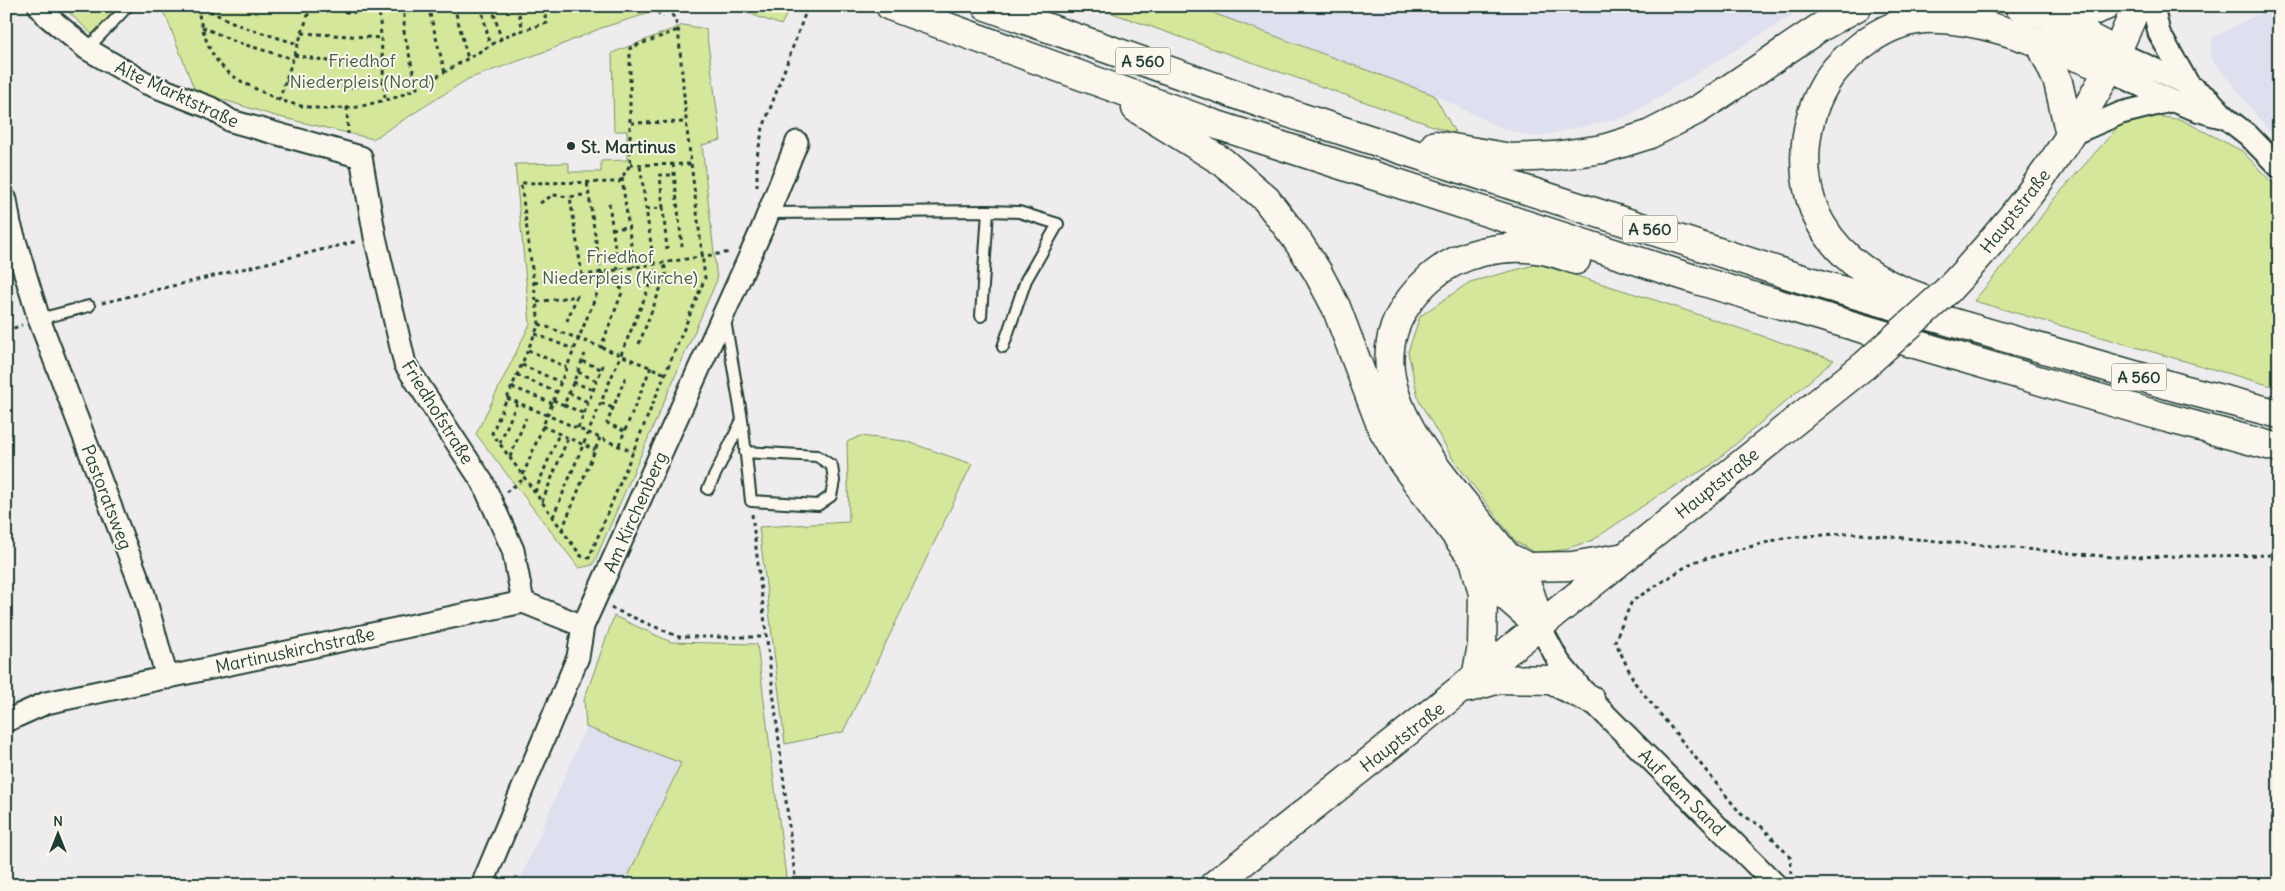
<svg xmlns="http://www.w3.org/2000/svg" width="2285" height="891" font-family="Delius,sans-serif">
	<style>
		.built { fill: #dedfef }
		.green { fill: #d4e79b; stroke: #7a9268 }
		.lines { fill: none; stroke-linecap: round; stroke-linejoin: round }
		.service-casing { stroke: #1f3d34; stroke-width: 14 }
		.minor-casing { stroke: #1f3d34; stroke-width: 25 }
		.secondary-casing { stroke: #1f3d34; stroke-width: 31 }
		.motorway-casing { stroke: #1f3d34; stroke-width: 31 }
		.path { stroke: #1f3d34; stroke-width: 3; stroke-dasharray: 4 4; stroke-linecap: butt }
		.service { stroke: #fbf7ec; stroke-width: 10 }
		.minor { stroke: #fbf7ec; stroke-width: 21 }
		.secondary { stroke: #fbf7ec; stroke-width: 28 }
		.motorway { stroke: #fbf7ec; stroke-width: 28 }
		.secondary-bridge-casing { stroke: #1f3d34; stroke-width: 31; stroke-linecap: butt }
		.secondary-bridge { stroke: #fbf7ec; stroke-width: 28 }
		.poi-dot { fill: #1f3d34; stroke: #fbf7ec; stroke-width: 2 }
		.labels { text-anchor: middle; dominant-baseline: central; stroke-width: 4; stroke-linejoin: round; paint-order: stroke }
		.shield { fill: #fbf7ec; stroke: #61756b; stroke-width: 1 }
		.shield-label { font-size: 16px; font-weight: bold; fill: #1f3d34 }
		.park-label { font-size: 18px; fill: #435f49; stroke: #fbf7ec }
		.street-label { font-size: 18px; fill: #1f3d34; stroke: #fbf7ec }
		.poi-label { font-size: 18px; font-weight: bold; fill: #1f3d34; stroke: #fbf7ec; text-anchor: start }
	</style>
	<rect width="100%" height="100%" fill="#eeeced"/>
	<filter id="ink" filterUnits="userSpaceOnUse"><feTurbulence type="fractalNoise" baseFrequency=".02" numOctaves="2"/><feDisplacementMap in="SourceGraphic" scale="10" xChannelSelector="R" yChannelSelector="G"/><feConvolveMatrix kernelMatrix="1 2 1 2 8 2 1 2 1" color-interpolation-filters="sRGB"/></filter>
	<g filter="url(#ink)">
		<path class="built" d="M1194 6H1807L1626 117 1535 137 1501 128 1434 95Z
			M2275 6H2279V143L2210 57 2213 37Z
			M586 727 681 762 624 885H518Z"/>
		<path class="green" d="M62 6H121L92 34Z
			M159 6H664L656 11 601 28 549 50 468 79 373 139 275 116 195 91 167 19Z
			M728 6H791L781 25Z
			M1092 6H1194L1434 95 1456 134Z
			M683 25 706 29 721 140 702 145 717 280 593 565 579 568 476 434 530 324 515 164 569 163V172H601V161L627 160V131H614L612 53Z
			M2149 115 2182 120 2242 151 2279 190V388L1974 301 2019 247 2054 199 2118 127Z
			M1538 264 1661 302 1834 360 1710 466 1659 495 1593 540 1562 550 1536 553 1516 542 1453 459 1419 401 1408 352 1420 316 1470 282Z
			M860 436 905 441 972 464 843 732 785 744 759 527 849 522 847 442Z
			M614 616 671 642 757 644 787 885H624L681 763 586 727 584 700Z"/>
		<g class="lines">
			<g class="service-casing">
				<path id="service" d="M87 49 128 6
					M988 211 1019 212 1058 224 1026 280 1003 347
					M768 213 988 211 981 316
					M39 319 89 306
					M725 320 742 419 751 501 818 505 831 496 834 481 832 466 817 456 745 452
					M708 489 742 420"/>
			</g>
			<g class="minor-casing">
				<path id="minor" d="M39 6 48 17 87 49 146 83 211 108 231 121 361 157 375 237 405 364 483 483 513 550 523 602
					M2153 6 2159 33 2189 85
					M2117 52 2189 85 2210 100 2226 118 2248 135 2279 167
					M2108 69C2147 89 2183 109 2226 118
					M2070 135 2121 113 2170 101
					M6 200 10 224 39 319 144 594 167 678
					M1539 625 1559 662 1590 699 1776 885
					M6 721 46 703 523 602 583 626
					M482 885 578 657 583 626 762 229 797 142"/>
			</g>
			<g class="secondary-casing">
				<path id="secondary" d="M1948 290C2005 230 2056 164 2096 92 2112 65 2124 35 2137 6
					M1468 688 1499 679 1551 680 1590 699
					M1214 885C1432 713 1648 539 1865 365"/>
			</g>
			<g class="motorway-casing">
				<path id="motorway" d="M890 6 1211 123 1697 280 2167 418 2279 448
					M986 6 1300 117 1799 278 2179 388 2279 414
					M2019 6 2048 16 2117 52
					M2050 16 2077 17 2106 6
					M2041 45 2058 82 2070 135
					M1136 108 1223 162 1266 199 1295 237 1317 271 1336 307 1382 428 1400 459 1475 561 1507 597 1539 625
					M1435 145 1511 158 1554 156 1603 149 1648 135 1699 109 1819 28 1858 6
					M1919 297C1879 283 1843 262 1821 224 1798 183 1801 126 1824 86 1833 69 1847 57 1862 45 1880 31 1901 21 1924 19 1982 15 2054 49 2108 69
					M1506 556 1528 567 1572 566 1625 557
					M1475 563 1483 594 1482 645 1476 678
					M1539 625C1535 613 1533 597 1527 586 1475 498 1315 382 1430 278 1459 252 1505 243 1543 250 1554 252 1565 256 1576 260"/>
			</g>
			<path class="path" d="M311 6 279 100 301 106 325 109 358 107 397 97 417 88 510 34 547 23 542 6
				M321 6C340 11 359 17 376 6
				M379 6 385 100
				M404 6V32L417 88
				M428 6 445 73
				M454 6 468 59
				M481 6 490 45
				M492 6 501 39
				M517 6 523 30
				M651 6 663 17
				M357 12 358 6
				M672 14 678 27 687 130 705 278 589 558 581 556 492 433 539 324 521 183 619 182 630 165V48L678 30
				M202 27 236 42 293 59
				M302 33 381 38
				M294 55 334 62 383 63
				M286 80 332 87H352L384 82
				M279 100C243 82 216 75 204 33 201 23 198 16 199 6L243 27 298 44
				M347 107 348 134
				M631 123 686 122
				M673 164 682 246
				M630 165 691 164
				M622 178 634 267
				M757 187V156L763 128 808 6
				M540 203 553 195 570 197
				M609 203 618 270
				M663 208 660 175H674
				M646 209 663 208 667 249
				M612 229 628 227
				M582 275 570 197 589 194
				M534 283 731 252
				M537 302 577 296 567 321
				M102 303 358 241
				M539 324 601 347 623 290 601 273
				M6 331 22 325
				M535 334 573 349
				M639 344 666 274 664 263
				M601 347 666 374
				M528 350 566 367
				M582 361 601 369
				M522 365 560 382
				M578 372 597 381
				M517 375 556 392
				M573 382 593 390
				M512 387 552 403
				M569 393 588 402
				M507 398 633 452
				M553 400 564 405 585 354
				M601 403 613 408
				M564 405 583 413
				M542 426 595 450
				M578 428 604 363
				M624 431 607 423 626 376
				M500 443 517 403
				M619 445 651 367
				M510 457 526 418
				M523 475 602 281 587 182
				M506 492 525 478
				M535 492 559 434
				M542 502 568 438
				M752 514 796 885
				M553 517 655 273 640 165
				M562 530 600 438
				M611 608 679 637H765
				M1791 874 1790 857 1762 827 1741 814 1635 683 1615 641 1632 601 1693 562 1783 538 1849 533 2113 557 2279 555"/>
			<use href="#service" class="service"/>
			<use href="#minor" class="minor"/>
			<use href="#secondary" class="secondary"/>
			<use href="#motorway" class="motorway"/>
			<g class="secondary-bridge-casing">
				<path id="secondary-bridge" d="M1865 365 1948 290"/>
			</g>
			<use href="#secondary-bridge" class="secondary-bridge"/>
		</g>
	</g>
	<circle class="poi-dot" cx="571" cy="146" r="5"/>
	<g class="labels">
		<g class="shield">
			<rect x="1115.5" y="47.5" width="55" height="27" rx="4"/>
			<rect x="1622.5" y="215.5" width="55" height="27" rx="4"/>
			<rect x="2111.5" y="363.5" width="55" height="27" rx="4"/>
		</g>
		<g class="shield-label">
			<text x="1143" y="61">A 560</text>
			<text x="1650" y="229">A 560</text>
			<text x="2139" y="377">A 560</text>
		</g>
		<g class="park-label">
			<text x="362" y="60">Friedhof<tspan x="362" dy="21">Niederpleis (Nord)</tspan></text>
			<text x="620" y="256">Friedhof<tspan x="620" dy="21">Niederpleis (Kirche)</tspan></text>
		</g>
		<g class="street-label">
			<text transform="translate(177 94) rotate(25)">Alte Marktstraße</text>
			<text transform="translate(2015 211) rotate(-52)">Hauptstraße</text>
			<text transform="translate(438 412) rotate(58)">Friedhofstraße</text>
			<text transform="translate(1717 483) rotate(-39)">Hauptstraße</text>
			<text transform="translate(107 497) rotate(69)">Pastoratsweg</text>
			<text transform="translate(635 512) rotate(-66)">Am Kirchenberg</text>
			<text transform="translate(295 650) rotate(-12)">Martinuskirchstraße</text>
			<text transform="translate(1402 737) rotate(-38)">Hauptstraße</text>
			<text transform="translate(1682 792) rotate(45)">Auf dem Sand</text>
		</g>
		<g class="poi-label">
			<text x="581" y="146">St. Martinus</text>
		</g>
	</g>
	<rect width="2285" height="891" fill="none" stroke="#fbf7ec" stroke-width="25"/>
	<rect x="12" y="12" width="2260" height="866" fill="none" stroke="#1f3d34" stroke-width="2" filter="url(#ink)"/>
	<g transform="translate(58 834)" stroke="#fbf7ec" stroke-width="4" paint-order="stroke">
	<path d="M0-4L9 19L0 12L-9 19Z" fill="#1f3d34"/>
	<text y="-8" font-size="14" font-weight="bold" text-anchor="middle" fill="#1f3d34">N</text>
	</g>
</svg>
